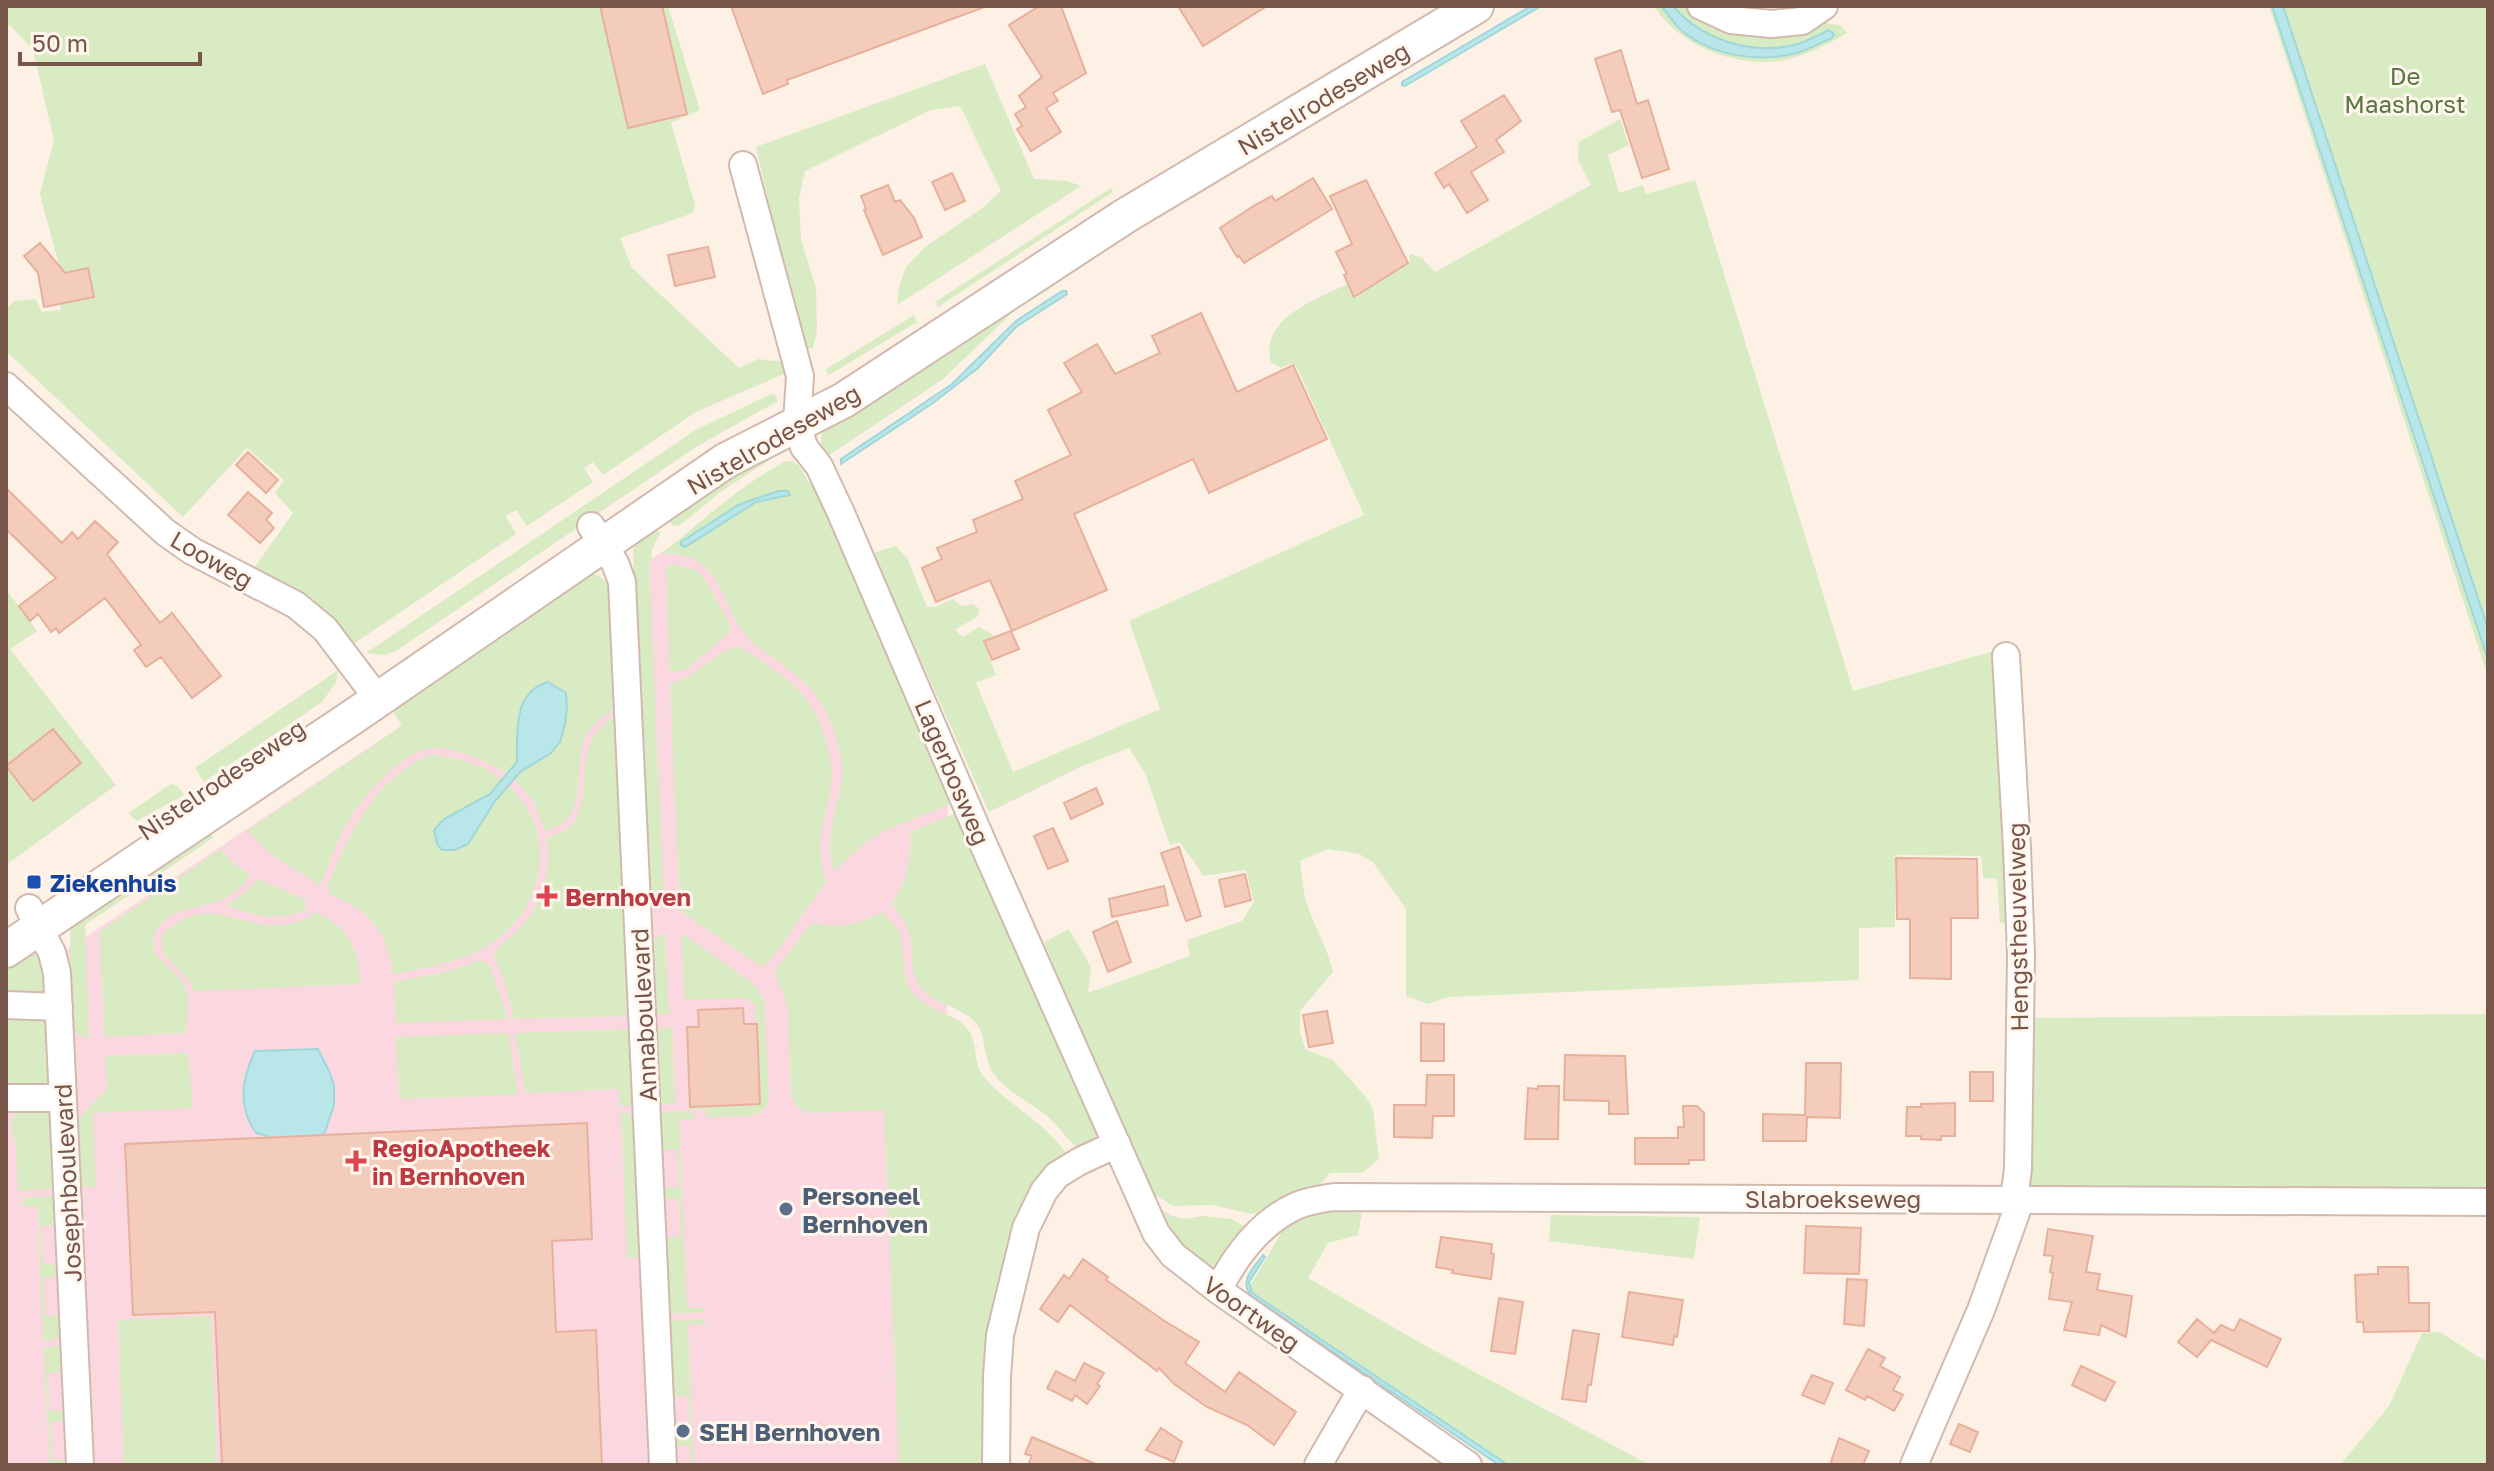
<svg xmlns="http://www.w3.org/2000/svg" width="2494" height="1471" font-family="'Golos Text',sans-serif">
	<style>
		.medical { fill: #fbd8e0 }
		.green { fill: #d8ebc3 }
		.water { fill: #b9e6e8; stroke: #9fd7da; stroke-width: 2 }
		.building { fill: #f3ccbc; stroke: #e7b09c; stroke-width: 2 }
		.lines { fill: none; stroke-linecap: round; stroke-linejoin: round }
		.minor-casing { stroke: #d1baad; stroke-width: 30 }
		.tertiary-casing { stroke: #d1baad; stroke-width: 38 }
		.minor { stroke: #fff; stroke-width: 26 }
		.tertiary { stroke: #fff; stroke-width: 34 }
		.transit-dot { fill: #1a4fb4; stroke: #fff6ed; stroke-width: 3 }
		.health-dot { fill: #e0444e; stroke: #fff6ed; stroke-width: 3 }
		.service-dot { fill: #5c6f8a; stroke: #fff6ed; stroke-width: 3 }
		.labels { text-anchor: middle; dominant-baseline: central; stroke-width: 6; stroke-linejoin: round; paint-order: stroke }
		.park-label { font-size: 24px; fill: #56783e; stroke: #fff6ed }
		.street-label { font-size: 24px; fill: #775549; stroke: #fff6ed }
		.transit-label { font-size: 24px; font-weight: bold; fill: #164399; stroke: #fff6ed; text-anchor: start }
		.health-label { font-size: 24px; font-weight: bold; fill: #be3a42; stroke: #fff6ed; text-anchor: start }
		.service-label { font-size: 24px; font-weight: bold; fill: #4e5e75; stroke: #fff6ed; text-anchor: start }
	</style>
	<rect width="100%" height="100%" fill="#fdf1e6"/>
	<path class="medical" d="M780 473 948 801 945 1465H6V990Z"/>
	<path class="green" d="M6 6H668L700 110 671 123 695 205 693 213 620 238 632 268 739 368 758 359 785 362 786 373 696 412 603 475 593 462 584 468 593 482 527 526 516 510 506 516 516 534 352 645 252 571 293 513 275 493 284 480 247 448 183 517 6 351V308L15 301 36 299 42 312 61 310 55 269 58 262 40 194 54 140 33 50 11 26 6 25Z
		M1654 6H1661C1694 51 1743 65 1796 53 1808 50 1820 43 1832 38 1813 40 1795 45 1775 47 1737 51 1698 35 1673 6H1685L1707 23 1725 32 1748 36 1768 39 1791 35 1825 23 1840 25 1847 33C1827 45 1802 58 1778 61 1733 67 1679 45 1654 6Z
		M2269 6H2272L2488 660V677Z
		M2283 6H2488V633Z
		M985 64 1034 179 1067 181 1081 186 897 305 899 287 906 267 925 247 981 209 1001 191 960 106 931 110 805 171 799 198 801 240 816 288 817 332 813 348 802 349 756 147Z
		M1620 119 1629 145 1608 155 1619 193 1643 185 1646 194 1695 180 1853 691 1994 651 1999 674 2016 924 2000 923 1997 879 1983 878 1981 856 1895 855V927L1859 928V980L1448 997 1428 1004 1406 996V909L1373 862 1359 854 1328 849 1300 861C1302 874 1302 887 1306 900 1313 925 1327 945 1333 972L1300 1011V1033L1306 1050 1333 1060 1365 1096 1373 1109 1379 1159 1362 1173H1330L1315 1190 1268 1213 1251 1214 1213 1205 1173 1206 1148 1191 1044 942 1069 929 1091 967 1088 993 1190 956 1187 940 1242 921 1254 902 1246 870 1203 876C1196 862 1187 855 1180 842L1170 845 1145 773 1129 748 1080 767 989 812 873 553 896 546 907 558 927 607H935L953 599 961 606 972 604 980 609 978 616 955 630 963 637 979 627 994 635 983 641 996 675 976 683 1013 772 1160 709 1129 621 1364 515 1297 368 1292 363 1281 368 1271 362C1259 318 1316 300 1347 284L1355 298 1410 262 1409 256 1411 254 1422 258 1435 272 1591 185 1578 160 1579 142Z
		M1111 188 1113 192 938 307 935 302Z
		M1073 260 1063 280 1013 312 943 379 825 458C820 445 820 437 825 424Z
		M914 315 917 322 829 375 825 370Z
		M774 393 778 401 696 447 396 651 384 655 366 653 697 429Z
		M777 447 786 449 722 491 679 526 672 525 663 512Z
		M786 461C799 460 803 472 808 482L814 479 955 795 951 803 944 807 886 830 866 842 836 870C820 852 839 803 842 780 843 771 842 759 839 750 828 703 815 689 778 661 769 654 757 647 749 639 719 606 724 552 664 554L665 551C704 519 741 485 786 461Z
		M653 520 660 534 652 549 651 562 649 563 664 900 654 893 648 880 633 548V542Z
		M672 564 696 570 702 575 730 624 729 633 687 669 670 673 666 567Z
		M585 572 600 576 610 587 618 707C605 715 593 722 586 736 570 769 593 820 545 831L534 802 514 779 560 742 567 708 508 774C484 761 461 748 433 748 403 749 361 798 347 823 336 842 329 864 320 885L275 857 247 831 402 726 393 711 394 707Z
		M6 589 37 631 10 649 116 785 6 865Z
		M2017 644 2033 1018 2488 1014V1194L2029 1191 2024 1170 2011 646Z
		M740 647C786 678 813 690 827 746 832 763 833 778 829 795 823 827 815 849 826 881L773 957 765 965H759L680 911 670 684C697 678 718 647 740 647Z
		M338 670 336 682 322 702 204 782 195 768Z
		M618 715 631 1016 514 1019 505 983 493 954C500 945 509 939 517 931 546 901 550 878 547 837 595 829 578 780 589 747 593 733 605 722 618 715Z
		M431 755C458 758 481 763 502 780L490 794 444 819 468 844 495 801 508 786C526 800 537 823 539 845 544 893 516 935 472 954 448 965 419 969 393 974 387 930 369 909 328 894L330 889 327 887C349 834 375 777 431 755Z
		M171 784 178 786 184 795 137 821 128 813Z
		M956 813 1098 1132 1092 1144 1080 1149C1068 1141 1061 1129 1050 1119 1034 1104 1010 1094 996 1077 982 1060 987 1033 974 1021 958 1005 930 1004 918 984 909 969 914 947 908 930 905 921 897 911 892 903 909 877 911 862 910 832Z
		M204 824 213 838 85 925 89 1038 79 1036 71 1023 70 915Z
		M221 849 231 861 248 874 249 879C241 887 230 897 219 901 200 908 170 908 158 928 139 959 180 967 186 989 189 1002 187 1019 186 1033L105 1037 99 932Z
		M258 879 306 900 304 907 309 909C276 923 259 916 226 906L247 891Z
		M316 912C349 929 359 947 360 984L194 991C188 972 165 962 162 948 159 937 166 929 175 924 211 901 233 923 270 925 287 926 302 923 316 912Z
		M882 912C887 918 894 924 898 930 907 948 899 972 911 990 924 1011 951 1011 966 1027 979 1041 972 1063 984 1077 1010 1107 1045 1121 1068 1156L1041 1179 985 1465H899L884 1110 809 1113 797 1107 791 1096 788 1008 783 992 774 972 812 923C842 928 855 926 882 912Z
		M665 933 669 1014 653 1015 651 950 655 939Z
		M681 935H684L754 984 764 1000 769 1096 768 1104 761 1112 751 1116 707 1117 706 1109 690 1110V1103L755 1100 751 1025 760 1023 759 1021H755L754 1010H757L756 1005 746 998 685 1000Z
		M28 950 41 957 47 994 6 998V958Z
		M478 961H485L490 966 508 1019 396 1023 394 982 446 972Z
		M6 1010 47 1020 51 1074 44 1087 6 1094Z
		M672 1028 675 1104 658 1105 654 1029Z
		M633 1029 635 1105 620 1106 619 1089 526 1093 515 1033Z
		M508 1033 518 1095 399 1099 396 1037Z
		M188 1053 193 1108 93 1113 96 1187H78L76 1122 107 1088 105 1056Z
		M22 1107 48 1111 52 1116 57 1188 18 1191 16 1150 11 1124 16 1111Z
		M688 1111 697 1118 679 1120 687 1308H705V1312L668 1314 664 1238 681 1236 679 1199H663L662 1188 679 1187 677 1150H660L658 1112Z
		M621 1113H635L642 1257 627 1258Z
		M56 1196 57 1225 41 1226 43 1264H59V1276L44 1278 45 1316H61L62 1338 43 1340 38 1207H23V1198Z
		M1152 1204 1172 1216 1186 1219 1203 1216 1231 1219 1251 1230C1242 1240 1233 1257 1222 1265 1194 1285 1164 1222 1152 1204Z
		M1318 1211 1362 1213 1358 1235 1328 1243 1308 1278 1426 1346 1650 1465H1508L1252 1293 1249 1288 1284 1228Z
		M1551 1215 1700 1217 1694 1259 1549 1241Z
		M211 1316 217 1465H124L118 1320Z
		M705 1319 706 1324 688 1325 694 1465H691L690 1445H673V1434L690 1432 689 1396 671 1397 668 1321Z
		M2440 1332 2488 1363V1465H2340L2389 1406 2422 1333Z
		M63 1346 64 1372 48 1373 49 1411H65L66 1421 50 1422 51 1460H67L68 1465H49L44 1347Z"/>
	<path class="water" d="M1531 6H1541L1405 86 1402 85V82Z
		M1661 6H1673C1702 40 1750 55 1794 45 1807 42 1818 35 1829 30L1834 34 1832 38C1820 43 1809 49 1797 53 1758 63 1713 56 1682 31 1674 24 1668 14 1661 6Z
		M2272 6H2283L2488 629V660Z
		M1062 291H1066L1067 294 1016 327 978 368 933 403 841 464V459L952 384 1016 321Z
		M778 491H788L790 495 756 502 685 547 681 545V542L738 505Z
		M548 682 566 693 567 708 565 724 560 742 551 753 520 772 495 801 468 844 455 850H442L437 844 434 830 444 819 490 794 517 762C517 733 513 692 548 682Z
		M318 1049 330 1073 334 1086V1105L325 1132 319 1136 281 1140 256 1133C237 1106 242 1079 255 1051Z
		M1263 1255 1265 1257 1249 1282 1252 1293 1508 1465H1499L1251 1296C1239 1280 1253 1269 1263 1255Z"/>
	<path class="building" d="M600 6H662L687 114 628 128Z
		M731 6H981L982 8 787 80 788 84 763 94Z
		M1039 6H1061L1086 73 1053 93 1058 101 1046 108 1061 132 1031 151 1017 129 1022 126 1015 114 1026 107 1019 96 1042 77 1009 25Z
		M1178 6H1267L1203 46Z
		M1621 50 1637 104 1648 100 1669 169 1642 178 1620 110 1612 112 1595 59Z
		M1504 95 1521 121 1496 140 1504 152 1471 172 1488 200 1467 213 1449 184 1444 188 1435 173 1477 147 1461 121Z
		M952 173 965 201 945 210 932 182Z
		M1313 178 1332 209 1244 263 1239 256 1237 257 1220 228 1255 205 1272 196 1275 201Z
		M1366 180 1408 263 1354 297 1344 275 1347 274 1336 252 1352 244 1330 196Z
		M888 185 895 202 900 200 914 218 922 237 883 255 864 210 866 209 861 196Z
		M40 243 65 273 88 268 94 297 44 307 38 273 24 256Z
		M708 247 715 277 675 286 668 255Z
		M1201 313 1237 392 1293 365 1327 439 1209 493 1193 459 1074 514 1107 590 1012 631 990 580 936 602 922 568 942 559 937 548 977 532 973 520 1023 499 1015 481 1071 455 1048 410 1082 392 1064 363 1097 344 1115 374 1160 353 1152 336Z
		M248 452 278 480 266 493 236 465Z
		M6 488 62 543 72 532 78 539 95 521 118 542 107 554 160 623 172 613 221 676 192 698 161 657 146 667 134 650 141 645 105 598 59 633 56 628 51 632 38 614 30 621 19 606 56 578 6 529Z
		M248 492 272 513 266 520 274 528 260 543 228 515Z
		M1011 631 1019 649 992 660 984 641Z
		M53 729 81 763 33 801 6 766Z
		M1096 788 1103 804 1071 819 1064 803Z
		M1053 828 1068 861 1048 869 1034 836Z
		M1179 847 1201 916 1186 921 1161 853Z
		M1896 858 1977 859 1978 918H1951V979L1910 978V919H1897Z
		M1245 874 1251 900 1225 907 1219 880Z
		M1164 886 1168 905 1112 917 1109 899Z
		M1117 921 1131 962 1108 972 1093 932Z
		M743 1008 744 1024H757L760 1104 690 1107 687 1027H699L698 1010Z
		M1327 1011 1333 1043 1309 1047 1303 1015Z
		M1421 1023 1444 1024V1061H1421Z
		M1565 1055 1625 1056 1628 1114H1609V1101L1564 1100Z
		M1806 1063H1841L1840 1118 1807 1117 1806 1141H1763V1114L1805 1115Z
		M1970 1072H1993V1101H1970Z
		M1427 1075H1454V1116H1433L1432 1138 1394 1137V1105H1426Z
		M1538 1086H1559L1558 1139H1525L1528 1088 1538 1089Z
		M1955 1103V1136H1941V1140L1921 1139V1136H1906L1907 1107H1921V1104Z
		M1683 1106H1697L1704 1113V1160H1689V1164H1635V1138H1678V1127H1684Z
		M587 1123 592 1239 552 1241 556 1332 596 1330 602 1465H222L215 1312 133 1315 125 1144Z
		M1806 1226 1861 1228 1859 1274 1804 1273Z
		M2048 1229 2093 1236 2086 1272 2100 1274 2097 1290 2132 1296 2126 1337 2101 1325 2099 1335 2064 1330 2072 1302 2049 1299 2053 1273 2050 1272 2053 1256 2044 1255Z
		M1441 1237 1492 1244 1491 1253 1494 1254 1491 1279 1452 1273 1453 1270 1436 1267Z
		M1083 1259 1108 1277 1106 1280 1163 1320 1199 1342 1185 1363 1196 1371 1225 1392 1239 1372 1296 1412 1274 1445 1247 1425 1207 1407 1174 1384 1159 1368 1157 1371 1070 1305 1058 1322 1040 1309 1064 1275 1069 1279Z
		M2378 1267H2408L2409 1303H2429V1331L2364 1332 2363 1322H2357L2355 1275 2378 1274Z
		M1847 1279 1867 1280 1864 1326 1844 1324Z
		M1629 1292 1683 1300 1677 1337 1674 1336 1673 1345 1622 1337Z
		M1499 1298 1523 1302 1515 1354 1491 1351Z
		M2197 1319 2214 1333 2221 1325 2234 1331 2240 1319 2281 1339 2267 1367 2211 1340 2197 1357 2178 1342Z
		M1573 1330 1599 1334 1591 1385H1588L1586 1402 1562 1399Z
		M1868 1349 1885 1358 1880 1366 1900 1377 1893 1390 1903 1395 1894 1411 1867 1396 1865 1400 1846 1390Z
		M1084 1363 1104 1373 1097 1384 1100 1386 1087 1404 1075 1395 1072 1401 1047 1388 1056 1371 1075 1381Z
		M2081 1366 2115 1382 2105 1401 2072 1385Z
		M1812 1375 1833 1383 1824 1404 1802 1395Z
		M1959 1424 1978 1432 1970 1452 1950 1444Z
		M1161 1428 1182 1442 1174 1462 1146 1450Z
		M1032 1437 1098 1465H1028L1032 1456 1025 1454Z
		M1839 1438 1869 1451 1863 1465H1830Z"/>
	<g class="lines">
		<g class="minor-casing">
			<path id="minor" d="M1701 6 1731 20 1771 24 1802 21 1824 6
				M743 165 800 376 797 423 804 447 819 466 841 513 981 839 1156 1233 1173 1255 1218 1290 1468 1465
				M6 386 165 532 192 551 296 605 325 629 378 699
				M591 526 615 563 622 582 663 1465
				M2006 656 2017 848 2021 955 2018 1169 2014 1199
				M29 908 52 953 57 973 80 1465
				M6 1005 59 1007
				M6 1098H63
				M1218 1290C1235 1257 1261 1222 1296 1206 1307 1201 1321 1199 1334 1197L2488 1202
				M996 1465 997 1376 1000 1335 1026 1228 1044 1191 1057 1175 1080 1161 1117 1144
				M1318 1465 1362 1389
				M1914 1465 1981 1310 2021 1199"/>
		</g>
		<g class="tertiary-casing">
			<path id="tertiary" d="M6 950 357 714 725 461 844 400 1125 216 1476 6"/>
		</g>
		<use href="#minor" class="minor"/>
		<use href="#tertiary" class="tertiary"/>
	</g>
	<rect class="transit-dot" x="26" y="874" width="16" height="16" rx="4"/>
	<g class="health-dot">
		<path d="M543 884h8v8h8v8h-8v8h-8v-8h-8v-8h8z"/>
		<path d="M352 1149h8v8h8v8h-8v8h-8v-8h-8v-8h8z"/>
	</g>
	<g class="service-dot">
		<circle cx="786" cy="1209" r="8"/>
		<circle cx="683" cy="1431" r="8"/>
	</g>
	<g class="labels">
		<g class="park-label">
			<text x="2405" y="75">De<tspan x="2405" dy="28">Maashorst</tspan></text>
		</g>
		<g class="street-label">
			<text transform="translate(1323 98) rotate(-31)">Nistelrodeseweg</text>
			<text transform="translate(773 439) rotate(-30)">Nistelrodeseweg</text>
			<text transform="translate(212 559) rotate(30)">Looweg</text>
			<text transform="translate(953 772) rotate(67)">Lagerbosweg</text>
			<text transform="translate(221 779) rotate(-34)">Nistelrodeseweg</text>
			<text transform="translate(2017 927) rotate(-91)">Hengstheuvelweg</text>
			<text transform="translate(643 1015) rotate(-93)">Annaboulevard</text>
			<text transform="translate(67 1183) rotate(-93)">Josephboulevard</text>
			<text x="1833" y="1198">Slabroekseweg</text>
			<text transform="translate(1252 1313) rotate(35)">Voortweg</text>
		</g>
		<g class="transit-label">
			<text x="50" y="882">Ziekenhuis</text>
		</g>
		<g class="health-label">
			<text x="565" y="896">Bernhoven</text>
			<text x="372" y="1147">RegioApotheek<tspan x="372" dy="28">in Bernhoven</tspan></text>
		</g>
		<g class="service-label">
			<text x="802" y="1195">Personeel<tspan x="802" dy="28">Bernhoven</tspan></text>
			<text x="699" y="1431">SEH Bernhoven</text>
		</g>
	</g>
	<rect width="2494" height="1471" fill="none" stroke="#775549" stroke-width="16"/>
	<path d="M20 52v12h180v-12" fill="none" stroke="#775549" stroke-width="4"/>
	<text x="32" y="52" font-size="24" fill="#775549" stroke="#fff6ed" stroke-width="6" paint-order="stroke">50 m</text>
</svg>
